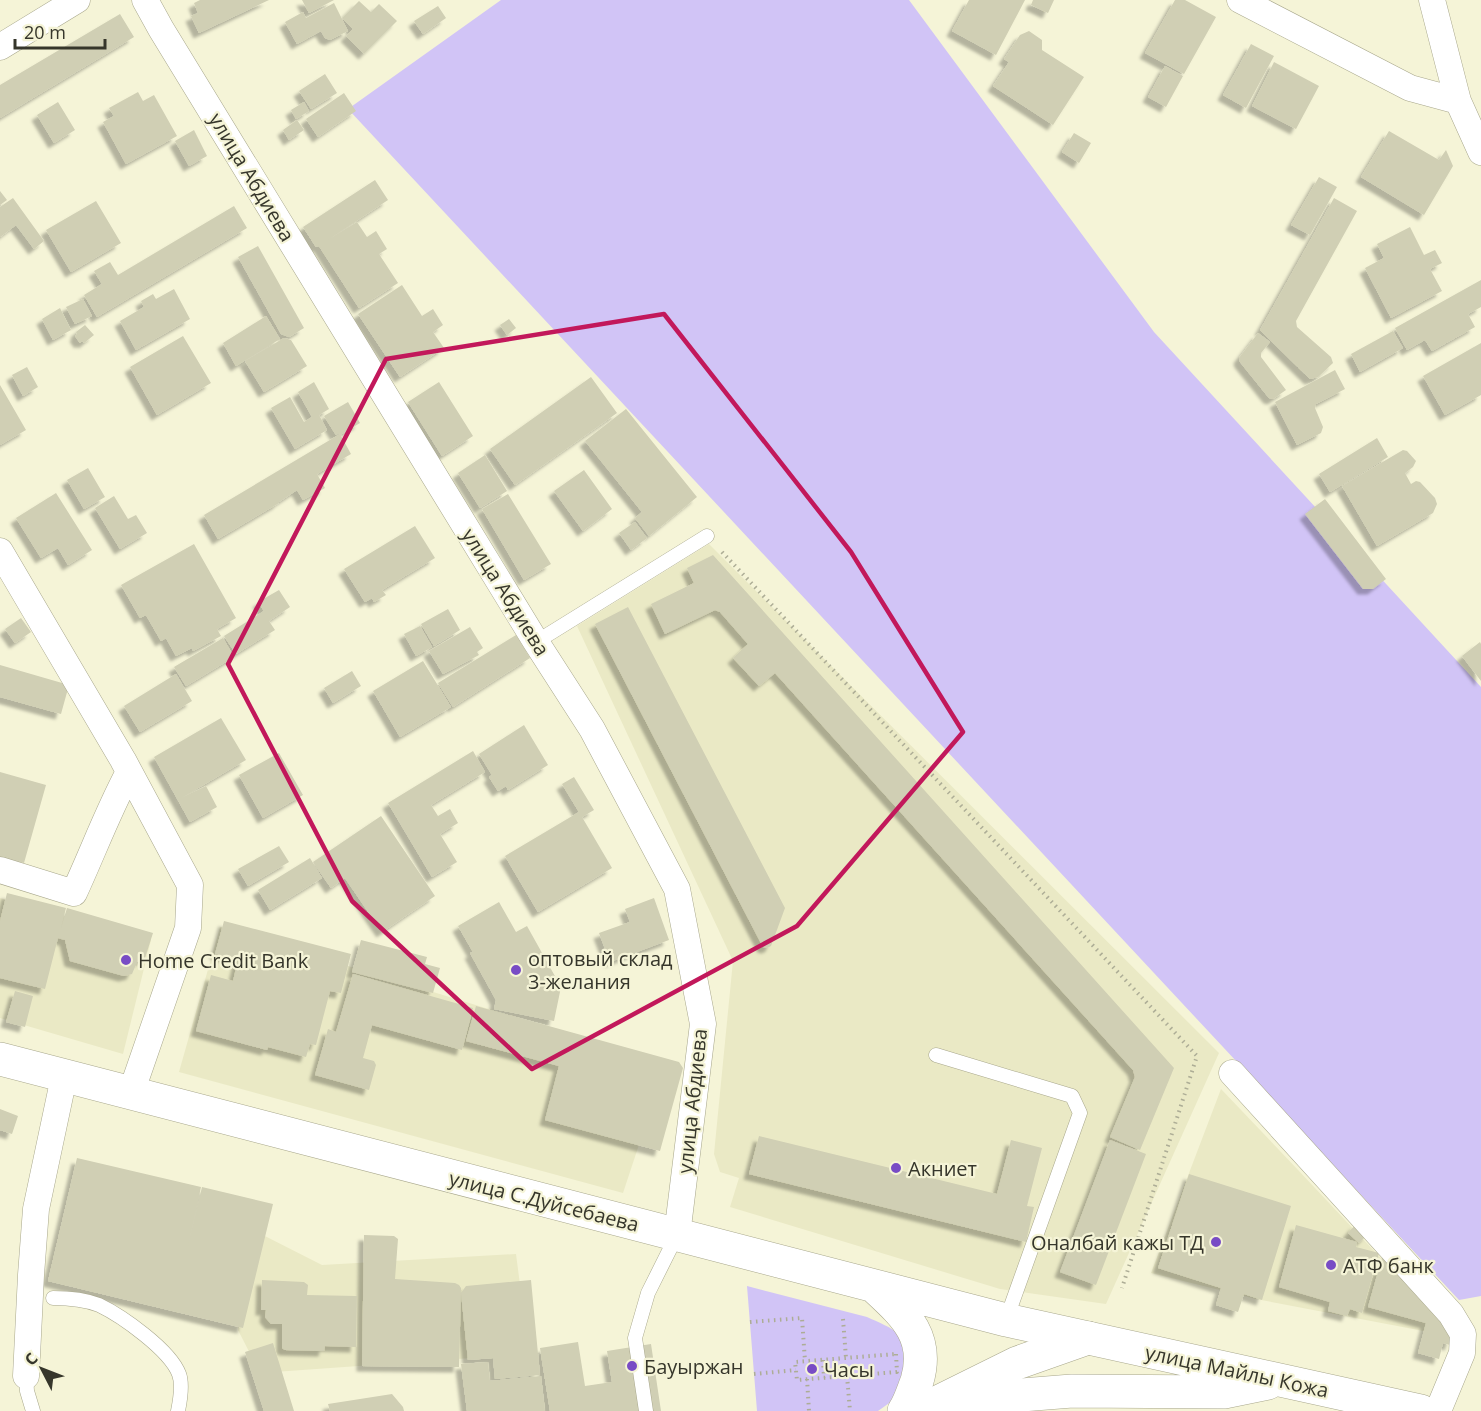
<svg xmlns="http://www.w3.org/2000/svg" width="1481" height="1411" font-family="'Open Sans',sans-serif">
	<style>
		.built { fill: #eae9c5 }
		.green { fill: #d1c4f6 }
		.building { fill: #d0cfb4; filter: url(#shadow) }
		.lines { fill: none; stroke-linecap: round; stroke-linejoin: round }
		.lane-casing { stroke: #a8a78c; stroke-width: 15 }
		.street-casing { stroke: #a8a78c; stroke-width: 27 }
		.secondary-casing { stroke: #a8a78c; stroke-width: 34 }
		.primary-casing { stroke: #a8a78c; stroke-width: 34 }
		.path { stroke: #adad96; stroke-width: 4; stroke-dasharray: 1.5 4.5; stroke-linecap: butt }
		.lane { stroke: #fff; stroke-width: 14 }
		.street { stroke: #fff; stroke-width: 26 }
		.secondary { stroke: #fff; stroke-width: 33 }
		.primary { stroke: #fff; stroke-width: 33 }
		.marked { fill: none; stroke: #c2185b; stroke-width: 4.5; stroke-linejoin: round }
		.poi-dot { fill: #784cc5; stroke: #f5f4d7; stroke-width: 2 }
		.labels { text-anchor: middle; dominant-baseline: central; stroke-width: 4.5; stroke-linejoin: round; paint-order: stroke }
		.street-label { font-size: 20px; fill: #36362b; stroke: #f5f4d7 }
		.poi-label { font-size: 20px; fill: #36362b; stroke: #f5f4d7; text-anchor: start }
	</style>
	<defs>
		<filter id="shadow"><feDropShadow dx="-5.5" dy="5.5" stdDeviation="1.5" flood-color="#0004"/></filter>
	</defs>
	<rect width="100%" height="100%" fill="#f5f4d7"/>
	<path class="built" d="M709 544 1219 1053 1106 1304 1000 1289 730 1207 739 1178 720 1172 714 1154 733 961 577 626Z
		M0 898 151 940 123 1054 0 1018Z
		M220 927 666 1063 623 1193 179 1072Z
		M1221 1089 1299 1171 1455 1337 1256 1299 1151 1273Z
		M243 1225 322 1265 516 1254 529 1354 260 1373 238 1330Z"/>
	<path class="green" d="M501 0H909L1154 332 1481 687V1296L1459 1300 348 109Z
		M747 1286 867 1317C878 1322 891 1327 900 1335 909 1344 911 1374 906 1385 901 1395 887 1405 878 1411H757Z"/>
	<path class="building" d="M200 0H269L199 33 191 16 198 13 194 3Z
		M302 0H334L309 13Z
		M969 0H1025L996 55 952 31Z
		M1033 0H1054L1048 13 1031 5Z
		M1175 0H1185L1216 17 1184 74 1145 53Z
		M359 1 371 12 379 4 397 21 364 54 346 36 353 29 342 18Z
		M334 3 348 31 330 40 325 38 321 31 297 44 285 22 303 12 306 18Z
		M438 6 446 18 423 34 414 21Z
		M120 14 134 37 0 118V85Z
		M1029 31 1042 40V50L1084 77 1053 125 993 86 1009 62 1004 59 1020 35Z
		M1251 44 1274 56 1246 108 1223 95Z
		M1274 62 1319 86 1296 129 1252 106Z
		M1165 66 1183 76 1166 107 1148 97Z
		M325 74 337 93 311 109 299 91Z
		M138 92 143 101 154 95 177 136 126 164 103 122 114 116 109 108Z
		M344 93 356 111 318 137 306 119Z
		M58 102 75 130 54 143 37 115Z
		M304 102 309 111 296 119 291 110Z
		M297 120 304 130 289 140 283 130Z
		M194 130 207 156 189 166 175 141Z
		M1389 131 1439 160 1446 150 1453 166 1424 215 1361 177Z
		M1074 133 1091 143 1079 163 1062 152Z
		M1319 177 1337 187 1310 235 1291 225Z
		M375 180 388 200 326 241 357 222 367 237 376 231 387 249 379 254 398 283 359 308 319 246 316 247 303 227Z
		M0 191 7 200 0 205Z
		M13 198 44 241 34 249 16 225 0 237V207Z
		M1334 198 1357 211 1296 321 1297 327 1331 357 1333 363 1318 377 1310 379 1260 330Z
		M96 201 121 243 71 272 46 230Z
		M234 206 247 228 97 317 84 295 102 284 94 271 110 262 118 275Z
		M1410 227 1424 255 1435 250 1442 263 1430 269 1442 291 1391 318 1365 268 1384 258 1377 244Z
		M258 246 304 328 289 337 281 334 238 257Z
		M1481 280V307L1468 314 1475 327 1432 351 1425 340 1407 350 1395 328Z
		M402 285 422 316 433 309 443 325 433 332 444 348 400 377 358 314Z
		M174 289 190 319 136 350 120 321 144 307 141 301 153 294 156 299Z
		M83 299 92 316 75 324 66 307Z
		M60 308 71 330 53 340 42 319Z
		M266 316 280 339 236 366 223 343Z
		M509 319 516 328 507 335 500 325Z
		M85 325 94 335 84 343 82 341 80 343 75 336 77 334 76 332Z
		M1393 331 1403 348 1360 372 1351 354Z
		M1258 333 1270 342 1261 353V357L1286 390 1273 399 1269 398 1240 362 1239 358Z
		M183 336 211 383 157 415 130 367Z
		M284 338 291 340 307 366 264 392 245 361Z
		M1481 343V395L1445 415 1423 376Z
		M27 367 38 387 23 396 12 375Z
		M1335 370 1345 389 1316 404 1315 408 1323 427 1321 433 1297 445 1275 402Z
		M591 377 617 413 515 485 490 449Z
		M314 382 329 409 319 415 327 430 295 449 271 408 290 397 304 422 312 417 298 392Z
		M439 382 473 436 442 456 408 402Z
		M0 385 26 430 0 445Z
		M348 402 360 423 340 435 339 433 336 435 324 416Z
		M626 409 697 497 649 536 635 518 642 512 585 441Z
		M340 434 351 454 317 474 325 488 303 500 297 490 279 502V503L218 539 204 515Z
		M1377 438 1388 457 1330 492 1319 474Z
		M1403 450 1407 451 1416 461 1413 467 1405 473 1411 484 1416 481 1420 482 1435 498 1437 504 1433 513 1377 546 1342 486Z
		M485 455 507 491 480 508 458 473Z
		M88 468 105 497 84 509 67 480Z
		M584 470 612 509 583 531 554 491Z
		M56 493 92 550 68 565 58 548 41 558 16 518Z
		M508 494 551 564 524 580 482 509Z
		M114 496 128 519 136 515 147 533 120 549 95 508Z
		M1325 499 1386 579 1373 589H1363L1305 514Z
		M635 522 647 538 631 550 619 533Z
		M415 526 435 558 382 590 386 595 374 602 372 598 365 602 344 569Z
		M194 544 236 618 217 629 221 636 193 651 192 648 176 656 166 638 161 641 146 615 140 618 121 585Z
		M713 555 1174 1068 1140 1150 1110 1137 1135 1077 1133 1070 775 673 759 686 733 658 748 644 720 612 715 610 665 634 651 604 694 583 687 568Z
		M279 590 290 607 269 621 275 630 236 654 224 636 264 611 258 602Z
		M628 607 785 908 771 946 767 948 763 947 595 624Z
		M448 609 460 630 434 646 421 624Z
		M21 618 31 632 15 643 5 629Z
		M420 626 432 647 416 656 404 634Z
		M470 627 483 648 477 652 479 655 443 674 429 651Z
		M516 635 530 658 453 707 438 683Z
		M223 638 234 657 186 686 174 667Z
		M1480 642 1481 644V681L1462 656Z
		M423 661 451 707 400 737 373 691Z
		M0 665 69 685 61 714 0 697Z
		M352 671 361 686 333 703 324 688Z
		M176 674 192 701 140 732 124 706Z
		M221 718 246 760 181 798 206 786 217 807 190 822 154 757Z
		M524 725 548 765 508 790 506 786 498 791 489 777 492 775 479 754Z
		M473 751 485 772 431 805 438 816 450 809 458 823 440 834 457 862 432 877 388 803Z
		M279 753 303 795 263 818 239 775Z
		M0 772 46 785 24 863 0 856Z
		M574 777 594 810 582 817 612 868 538 912 505 856 579 812 562 784Z
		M381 816 435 896 382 932 345 878 331 888 313 862Z
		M279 846 289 862 248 886 238 869Z
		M310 858 322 878 270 910 258 890Z
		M7 893 66 908 61 928 67 908 153 933 145 958 137 962 132 974 124 976 70 961 65 940 58 938 45 989 0 978V921Z
		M654 898 669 940 610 962 599 933 630 922 625 909Z
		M499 902 516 932 527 926 561 987 554 1021 494 1009 496 1000 470 953 473 952 458 926Z
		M224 921 351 954 341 993 330 991 316 1045 310 1044 306 1057 268 1047 267 1050 196 1031 211 975 233 981 238 960 215 954Z
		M361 940 427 957 425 964 440 968 433 993 352 972Z
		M353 974 473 1008 462 1050 372 1025 363 1058 374 1061 376 1065 369 1090 315 1075 328 1029 336 1032Z
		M15 991 33 996 25 1027 6 1022Z
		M476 1006 679 1062 683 1068 660 1151 545 1120 559 1066 466 1041Z
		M0 1109 18 1116 12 1134 0 1130Z
		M759 1136 997 1194 1011 1140 1042 1148 1027 1206 1034 1207 1026 1242 749 1174Z
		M1110 1140 1146 1154 1096 1285 1060 1272Z
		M77 1158 201 1187 187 1250 202 1187 273 1204 243 1328 48 1281Z
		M1189 1174 1291 1206 1262 1300 1244 1294 1238 1312 1216 1305 1221 1288 1158 1268Z
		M1356 1224 1368 1234 1359 1243 1348 1233Z
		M1296 1225 1357 1242 1356 1247 1379 1253 1362 1313 1350 1309 1347 1316 1328 1311 1330 1302 1279 1287Z
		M364 1235 394 1236 398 1239 395 1279 455 1283 459 1285 461 1288 459 1367 362 1366Z
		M1383 1254 1454 1332 1450 1345 1443 1343 1439 1359 1418 1353 1426 1323 1368 1307Z
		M262 1280 304 1282 308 1285 307 1295 357 1296 356 1347 325 1346 324 1351 285 1350 282 1348V1324H271L265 1317 266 1310H261Z
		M531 1280 540 1375 495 1379 493 1358 468 1360 461 1293 466 1286Z
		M578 1342 585 1386 612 1382 607 1351 651 1344 661 1411H550L540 1348Z
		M273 1343 294 1411H264L245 1352Z
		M488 1362 490 1381 541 1376 545 1411H467L461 1364Z
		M392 1394 403 1407 404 1411H330L328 1404Z"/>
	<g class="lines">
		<g class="lane-casing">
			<path id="lane" d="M536 642 707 536
				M936 1055 1072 1096 1080 1113 1006 1320
				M53 1298C67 1298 86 1300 99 1305 122 1316 170 1350 179 1374 183 1384 180 1401 178 1411
				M26 1376 27 1391 33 1411
				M646 1411 635 1338 648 1293 677 1235"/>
		</g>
		<g class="street-casing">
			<path id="street" d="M145 0 161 29 536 642 592 729 677 889 703 1024 677 1235
				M1240 0 1410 88 1458 101
				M1432 0 1458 101 1481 152
				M0 47 77 0
				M0 551 123 760 190 885 188 928 131 1093
				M0 870 74 893C93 852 108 811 129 772
				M1232 1073 1451 1314 1463 1334 1462 1353 1438 1411
				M26 1376 31 1275 36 1209 64 1077"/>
		</g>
		<g class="secondary-casing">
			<path id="secondary" d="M920 1411 1017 1363 1088 1338"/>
		</g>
		<g class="primary-casing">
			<path id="primary" d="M0 1059 1006 1320 1421 1411
				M876 1288C905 1315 930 1337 917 1381 913 1391 910 1402 904 1411
				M964 1411 1022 1395 1072 1391 1224 1392 1268 1383"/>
		</g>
		<path class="path" d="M722 552 1197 1056 1122 1288
			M843 1319 846 1358
			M750 1322 802 1318 805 1361
			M896 1354 897 1372 797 1380 795 1362Z
			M823 1360 824 1378
			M754 1374 796 1370
			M847 1376 850 1411
			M807 1379 809 1411"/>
		<use href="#lane" class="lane"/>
		<use href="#street" class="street"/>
		<use href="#secondary" class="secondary"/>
		<use href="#primary" class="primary"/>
	</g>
	<path class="marked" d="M664 314 851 552 963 732 797 926 532 1069 352 901 228 664 386 359Z"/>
	<g class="poi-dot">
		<circle cx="126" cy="960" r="6"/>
		<circle cx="516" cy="970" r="6"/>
		<circle cx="896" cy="1168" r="6"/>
		<circle cx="1216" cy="1242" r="6"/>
		<circle cx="1331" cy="1265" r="6"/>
		<circle cx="632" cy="1366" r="6"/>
		<circle cx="812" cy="1369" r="6"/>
	</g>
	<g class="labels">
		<g class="street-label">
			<text transform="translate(252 177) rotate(59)">улица Абдиева</text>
			<text transform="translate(506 592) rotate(58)">улица Абдиева</text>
			<text transform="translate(692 1101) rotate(-84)">улица Абдиева</text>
			<text transform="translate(544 1201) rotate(14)">улица С.Дуйсебаева</text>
			<text transform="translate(1237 1371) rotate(12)">улица Майлы Кожа</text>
		</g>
		<g class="poi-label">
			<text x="528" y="958">оптовый склад<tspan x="528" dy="23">3-желания</tspan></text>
			<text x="138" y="960">Home Credit Bank</text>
			<text x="908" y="1168">Акниет</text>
			<text x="1204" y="1242" text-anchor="end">Оналбай кажы ТД</text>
			<text x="1343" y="1265">АТФ банк</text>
			<text x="644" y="1366">Бауыржан</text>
			<text x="824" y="1369">Часы</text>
		</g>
	</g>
	<g transform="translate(42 1369) rotate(312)" stroke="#f5f4d7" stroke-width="4.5" paint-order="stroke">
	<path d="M0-4.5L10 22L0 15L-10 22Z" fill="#36362b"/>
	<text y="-9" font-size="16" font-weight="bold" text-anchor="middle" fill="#36362b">С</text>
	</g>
	<path d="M15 39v9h90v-9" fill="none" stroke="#36362b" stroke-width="3"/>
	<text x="24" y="39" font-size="18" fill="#36362b" stroke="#f5f4d7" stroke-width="4.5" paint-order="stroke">20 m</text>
</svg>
